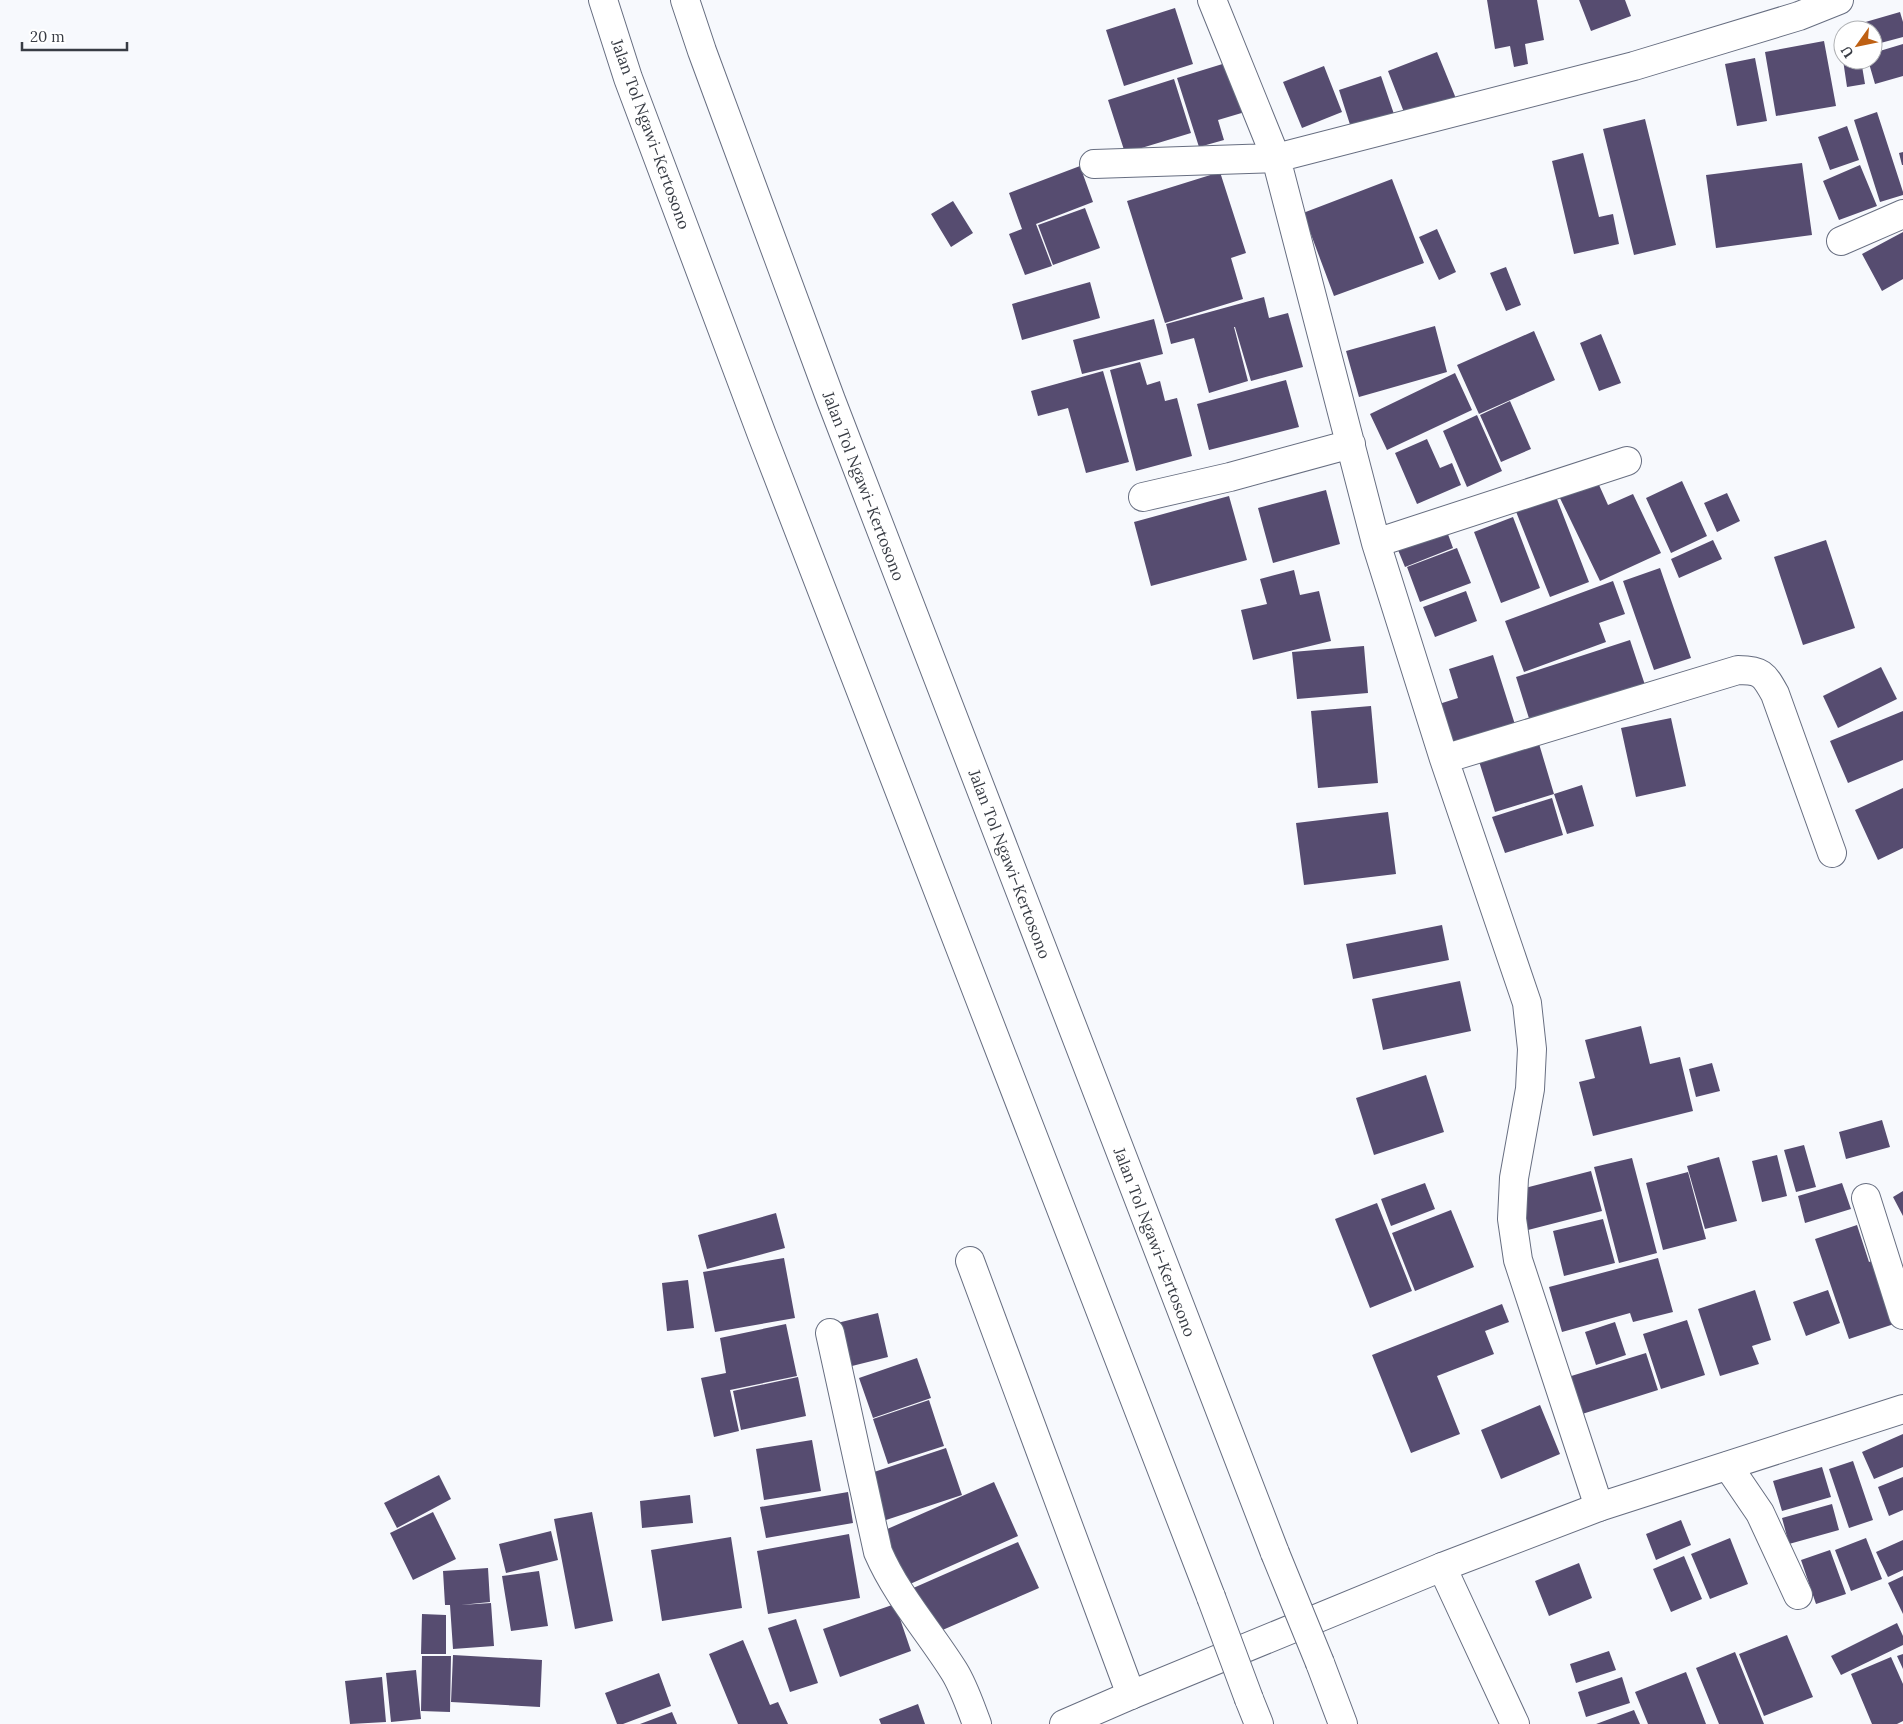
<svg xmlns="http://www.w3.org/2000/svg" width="1903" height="1724" font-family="Lora,serif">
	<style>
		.building { fill: #564c70 }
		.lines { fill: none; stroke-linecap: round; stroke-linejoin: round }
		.minor-casing { stroke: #676e81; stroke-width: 30 }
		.tertiary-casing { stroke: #676e81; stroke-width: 30 }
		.motorway-casing { stroke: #676e81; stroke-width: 30 }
		.minor { stroke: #fff; stroke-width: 28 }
		.tertiary { stroke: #fff; stroke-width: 28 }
		.motorway { stroke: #fff; stroke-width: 28 }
		.motorway-bridge-casing { stroke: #676e81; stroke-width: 30; stroke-linecap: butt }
		.motorway-bridge { stroke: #fff; stroke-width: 28 }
		.labels { text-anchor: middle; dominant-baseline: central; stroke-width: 5; stroke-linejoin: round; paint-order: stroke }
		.street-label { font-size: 16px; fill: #383c44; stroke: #fff }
	</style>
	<rect width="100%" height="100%" fill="#f7f9fd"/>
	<path class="building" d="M1487 0H1537L1544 40 1525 44 1528 64 1514 67 1510 46 1495 49Z
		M1579 0H1625L1631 16 1591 31Z
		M1175 8 1193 64 1124 86 1106 30Z
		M1900 12 1903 22V37L1873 45V30H1864L1862 23Z
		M1843 40V54H1842L1840 41Z
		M1824 41 1836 106 1776 116 1765 52Z
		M1903 44V76L1875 84 1868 60H1873V53Z
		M1437 52 1457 101 1407 120 1388 71Z
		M1755 58 1767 121 1737 126 1725 64Z
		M1843 60H1861L1865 84 1847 87Z
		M1229 62 1245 112 1218 120 1224 140 1199 147 1177 78Z
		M1324 66 1342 112 1302 128 1283 82Z
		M1381 76 1396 120 1353 134 1339 90Z
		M1174 79 1191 133 1125 153 1108 100Z
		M1877 112 1903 192V195L1880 202 1854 120Z
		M1645 119 1676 245 1634 255 1603 129Z
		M1847 126 1859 160 1830 170 1818 137Z
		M1903 152V165H1902L1899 153Z
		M1583 153 1599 217 1613 214 1619 244 1574 254 1552 161Z
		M1802 163 1812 235 1716 248 1706 175Z
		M1860 165 1877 206 1839 220 1823 181Z
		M1080 166 1093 202 1036 224 1052 266 1025 275 1009 234 1022 229 1009 193Z
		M1220 172 1246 253 1231 258 1243 299 1165 323 1127 201Z
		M1392 179 1424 263 1334 296 1303 213Z
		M953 201 973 233 951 247 931 214Z
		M1085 208 1100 248 1053 265 1038 225Z
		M1437 229 1456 272 1439 280 1419 237Z
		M1903 232V279L1882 291 1862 254Z
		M1506 267 1521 305 1506 311 1490 273Z
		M1090 282 1100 318 1022 340 1012 304Z
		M1264 297 1269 318 1288 313 1303 367 1251 381 1235 327H1234L1248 381 1209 393 1194 338 1171 344 1166 324Z
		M1154 319 1163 354 1082 374 1073 340Z
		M1435 326 1447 372 1359 397 1346 351Z
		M1534 331 1555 380 1479 414 1457 365Z
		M1601 334 1621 383 1599 391 1580 343Z
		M1140 362 1147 385 1160 381 1165 401 1177 398 1192 456 1136 471 1110 370Z
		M1103 371 1129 462 1086 473 1068 408 1038 416 1031 391Z
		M1455 373 1472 410 1387 450 1370 414Z
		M1286 380 1299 427 1209 450 1197 404Z
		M1510 401 1531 449 1501 462 1480 415Z
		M1477 415 1502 471 1467 487 1443 431Z
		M1427 439 1440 468 1452 463 1461 485 1417 504 1395 453Z
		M1595 476 1608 505 1633 494 1661 553 1600 581 1558 494Z
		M1682 481 1707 536 1671 553 1646 498Z
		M1326 490 1340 544 1273 563 1258 508Z
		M1727 493 1740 521 1717 532 1704 503Z
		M1555 494 1589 582 1550 597 1515 509Z
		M1229 496 1247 560 1151 586 1134 522Z
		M1513 517 1540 588 1501 603 1474 532Z
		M1445 526 1453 548 1405 567 1396 545Z
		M1713 540 1722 559 1679 578 1671 559Z
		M1826 540 1855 628 1803 645 1774 557Z
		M1457 548 1471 583 1420 602 1407 567Z
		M1660 568 1691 658 1654 670 1623 581Z
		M1294 570 1300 595 1319 591 1331 641 1253 660 1241 610 1267 604 1260 579Z
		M1613 581 1625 614 1599 623 1606 642 1524 672 1505 621Z
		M1466 591 1477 621 1435 637 1423 607Z
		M1630 640 1648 694 1533 731 1516 677Z
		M1364 646 1368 693 1297 699 1292 652Z
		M1493 655 1518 734 1452 744 1439 704 1458 698 1449 669Z
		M1881 667 1897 699 1838 728 1823 696Z
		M1371 706 1378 783 1318 788 1311 711Z
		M1903 711V760L1848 783 1830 741Z
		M1671 718 1686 786 1636 797 1621 728Z
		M1537 737 1554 794 1582 785 1594 826 1567 834 1554 794 1495 812 1477 755Z
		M1903 788V848L1878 860 1855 810Z
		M1552 798 1563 835 1505 853 1492 817Z
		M1388 812 1396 874 1304 885 1296 823Z
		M1442 925 1449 960 1353 979 1346 944Z
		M1460 981 1471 1031 1383 1050 1372 999Z
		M1641 1026 1650 1064 1680 1057 1693 1111 1593 1136 1579 1082 1595 1078 1585 1040Z
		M1712 1063 1720 1091 1696 1097 1689 1069Z
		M1426 1075 1444 1132 1374 1155 1356 1098Z
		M1882 1120 1890 1147 1846 1159 1839 1132Z
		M1804 1145 1816 1187 1796 1192 1784 1150Z
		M1777 1155 1787 1196 1762 1202 1752 1161Z
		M1719 1157 1737 1221 1705 1229 1687 1166Z
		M1632 1158 1657 1253 1619 1263 1594 1167Z
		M1591 1171 1602 1211 1528 1230 1517 1190Z
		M1688 1172 1706 1239 1663 1250 1646 1183Z
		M1425 1183 1435 1209 1391 1226 1381 1199Z
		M1842 1183 1851 1209 1805 1223 1798 1196Z
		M1903 1191V1216L1893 1197Z
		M1377 1203 1412 1291 1370 1308 1335 1219Z
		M1451 1210 1474 1267 1415 1291 1392 1233Z
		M776 1213 785 1248 707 1269 698 1235Z
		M1603 1219 1615 1263 1564 1276 1553 1231Z
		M1857 1225 1869 1262 1876 1259 1897 1323 1849 1339 1815 1239Z
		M784 1258 795 1318 715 1332 703 1272Z
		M1658 1258 1673 1312 1633 1322 1630 1313 1562 1332 1549 1287Z
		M688 1280 694 1328 667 1331 662 1283Z
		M1755 1290 1771 1340 1752 1346 1759 1364 1720 1376 1698 1309Z
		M1828 1290 1840 1323 1806 1336 1793 1302Z
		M1502 1304 1509 1322 1485 1331 1494 1354 1437 1376 1460 1434 1411 1453 1372 1355Z
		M878 1313 888 1357 844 1368 833 1324Z
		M1687 1320 1705 1375 1661 1389 1643 1334Z
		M1615 1322 1626 1355 1596 1365 1585 1332Z
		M786 1324 797 1376 730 1390 739 1431 714 1437 701 1378 726 1373 720 1338Z
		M1646 1353 1658 1390 1579 1415 1568 1377Z
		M917 1358 931 1398 873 1418 859 1378Z
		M798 1377 806 1416 741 1430 733 1391Z
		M929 1400 944 1446 888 1464 873 1419Z
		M1540 1405 1560 1454 1501 1479 1481 1430Z
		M1903 1434V1467L1874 1479 1862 1452Z
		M812 1440 821 1491 764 1500 756 1449Z
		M946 1448 962 1495 880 1522 865 1475Z
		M1853 1461 1873 1520 1849 1528 1829 1469Z
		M1822 1467 1831 1497 1782 1511 1773 1481Z
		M439 1475 451 1499 397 1528 384 1503Z
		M1903 1477V1510L1889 1516 1878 1487Z
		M994 1482 1018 1536 901 1588 876 1534Z
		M848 1492 853 1523 766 1538 760 1507Z
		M690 1495 693 1523 642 1528 640 1501Z
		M1832 1504 1839 1530 1789 1544 1782 1518Z
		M433 1512 456 1559 413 1580 390 1533Z
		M592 1512 613 1621 575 1629 554 1519Z
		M1681 1520 1691 1545 1656 1560 1646 1534Z
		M551 1531 558 1560 506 1573 499 1544Z
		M849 1534 860 1598 768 1614 757 1551Z
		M731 1537 742 1608 662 1621 651 1550Z
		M1730 1538 1748 1584 1710 1599 1691 1554Z
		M1866 1538 1882 1579 1851 1591 1835 1550Z
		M1903 1540V1570L1888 1577 1876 1552Z
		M1018 1542 1039 1588 931 1635 911 1589Z
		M1830 1550 1846 1594 1816 1604 1801 1560Z
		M1684 1556 1702 1599 1671 1612 1653 1569Z
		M1579 1563 1592 1598 1549 1616 1535 1581Z
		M488 1568 490 1602 461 1605 491 1603 494 1646 453 1649 450 1605H445L443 1571Z
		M539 1571 548 1626 511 1631 502 1576Z
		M1903 1576V1614L1888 1583Z
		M895 1604 911 1651 840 1677 823 1629Z
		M422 1614 446 1615V1654H421Z
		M796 1619 818 1683 790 1692 768 1628Z
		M1897 1623 1903 1636V1645L1841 1675 1831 1656Z
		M1787 1635 1813 1697 1764 1716 1739 1654Z
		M743 1640 770 1705 778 1702 788 1724H738L709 1654Z
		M1609 1651 1616 1670 1576 1683 1570 1664Z
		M1735 1652 1764 1724H1719L1696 1668Z
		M1903 1654V1669L1897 1656Z
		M453 1655 542 1660 540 1707 451 1702Z
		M422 1656H451L450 1712 421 1711Z
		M1891 1657 1903 1684V1721L1897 1724H1872L1851 1674Z
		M416 1670 421 1719 391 1722 386 1673Z
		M1686 1672 1706 1724H1648L1635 1692Z
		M659 1673 671 1706 623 1724H617L605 1693Z
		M382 1677 386 1722 350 1724 345 1681Z
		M1622 1677 1630 1703 1586 1717 1578 1692Z
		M918 1704 925 1724H881L879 1719Z
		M1634 1710 1640 1724H1596Z
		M672 1712 677 1724H640Z"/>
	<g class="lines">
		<g class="minor-casing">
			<path id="minor" d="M1212 0 1276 158 1376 543 1444 759 1527 1003 1532 1049 1530 1089 1514 1178 1512 1219 1518 1260 1599 1507
				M1094 164 1276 158 1634 66 1799 16 1839 0
				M1841 241 1903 214
				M1143 497 1230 477 1351 444
				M1376 543 1627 461
				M1444 759 1738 670C1761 670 1764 674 1775 694L1832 853
				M1866 1198 1903 1315
				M970 1261 1131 1695
				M830 1333 878 1552C897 1596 929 1631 954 1671 964 1687 970 1706 977 1724
				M1728 1466 1760 1513 1798 1595
				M1442 1567 1515 1724"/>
		</g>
		<g class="tertiary-casing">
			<path id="tertiary" d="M1064 1724 1131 1695 1442 1567 1599 1507 1903 1409"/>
		</g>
		<g class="motorway-casing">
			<path id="motorway" d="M603 0 628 78 762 435 1211 1597
				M685 0 702 51 831 400 1275 1553
				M1320 1663 1343 1724
				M1249 1699 1259 1724"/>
		</g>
		<use href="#minor" class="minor"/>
		<use href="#tertiary" class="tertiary"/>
		<use href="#motorway" class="motorway"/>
		<g class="motorway-bridge-casing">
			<path id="motorway-bridge" d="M1275 1553 1320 1663
				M1211 1597 1249 1699"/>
		</g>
		<use href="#motorway-bridge" class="motorway-bridge"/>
	</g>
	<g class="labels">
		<g class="street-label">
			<text transform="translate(651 134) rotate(70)">Jalan Tol Ngawi–Kertosono</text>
			<text transform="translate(864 486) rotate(69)">Jalan Tol Ngawi–Kertosono</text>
			<text transform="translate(1010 864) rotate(69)">Jalan Tol Ngawi–Kertosono</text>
			<text transform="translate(1155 1242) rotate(69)">Jalan Tol Ngawi–Kertosono</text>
		</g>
	</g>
	<g transform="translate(1858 45) rotate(237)"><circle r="24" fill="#ffffff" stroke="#afb1b4"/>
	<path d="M0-4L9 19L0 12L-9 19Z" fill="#be6013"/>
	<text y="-8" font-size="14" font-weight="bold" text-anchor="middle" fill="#383c44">U</text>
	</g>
	<path d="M22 42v8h105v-8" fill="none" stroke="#383c44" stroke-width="2.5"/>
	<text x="30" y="42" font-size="15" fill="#383c44" stroke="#ffffff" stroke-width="4" paint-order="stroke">20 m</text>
</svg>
